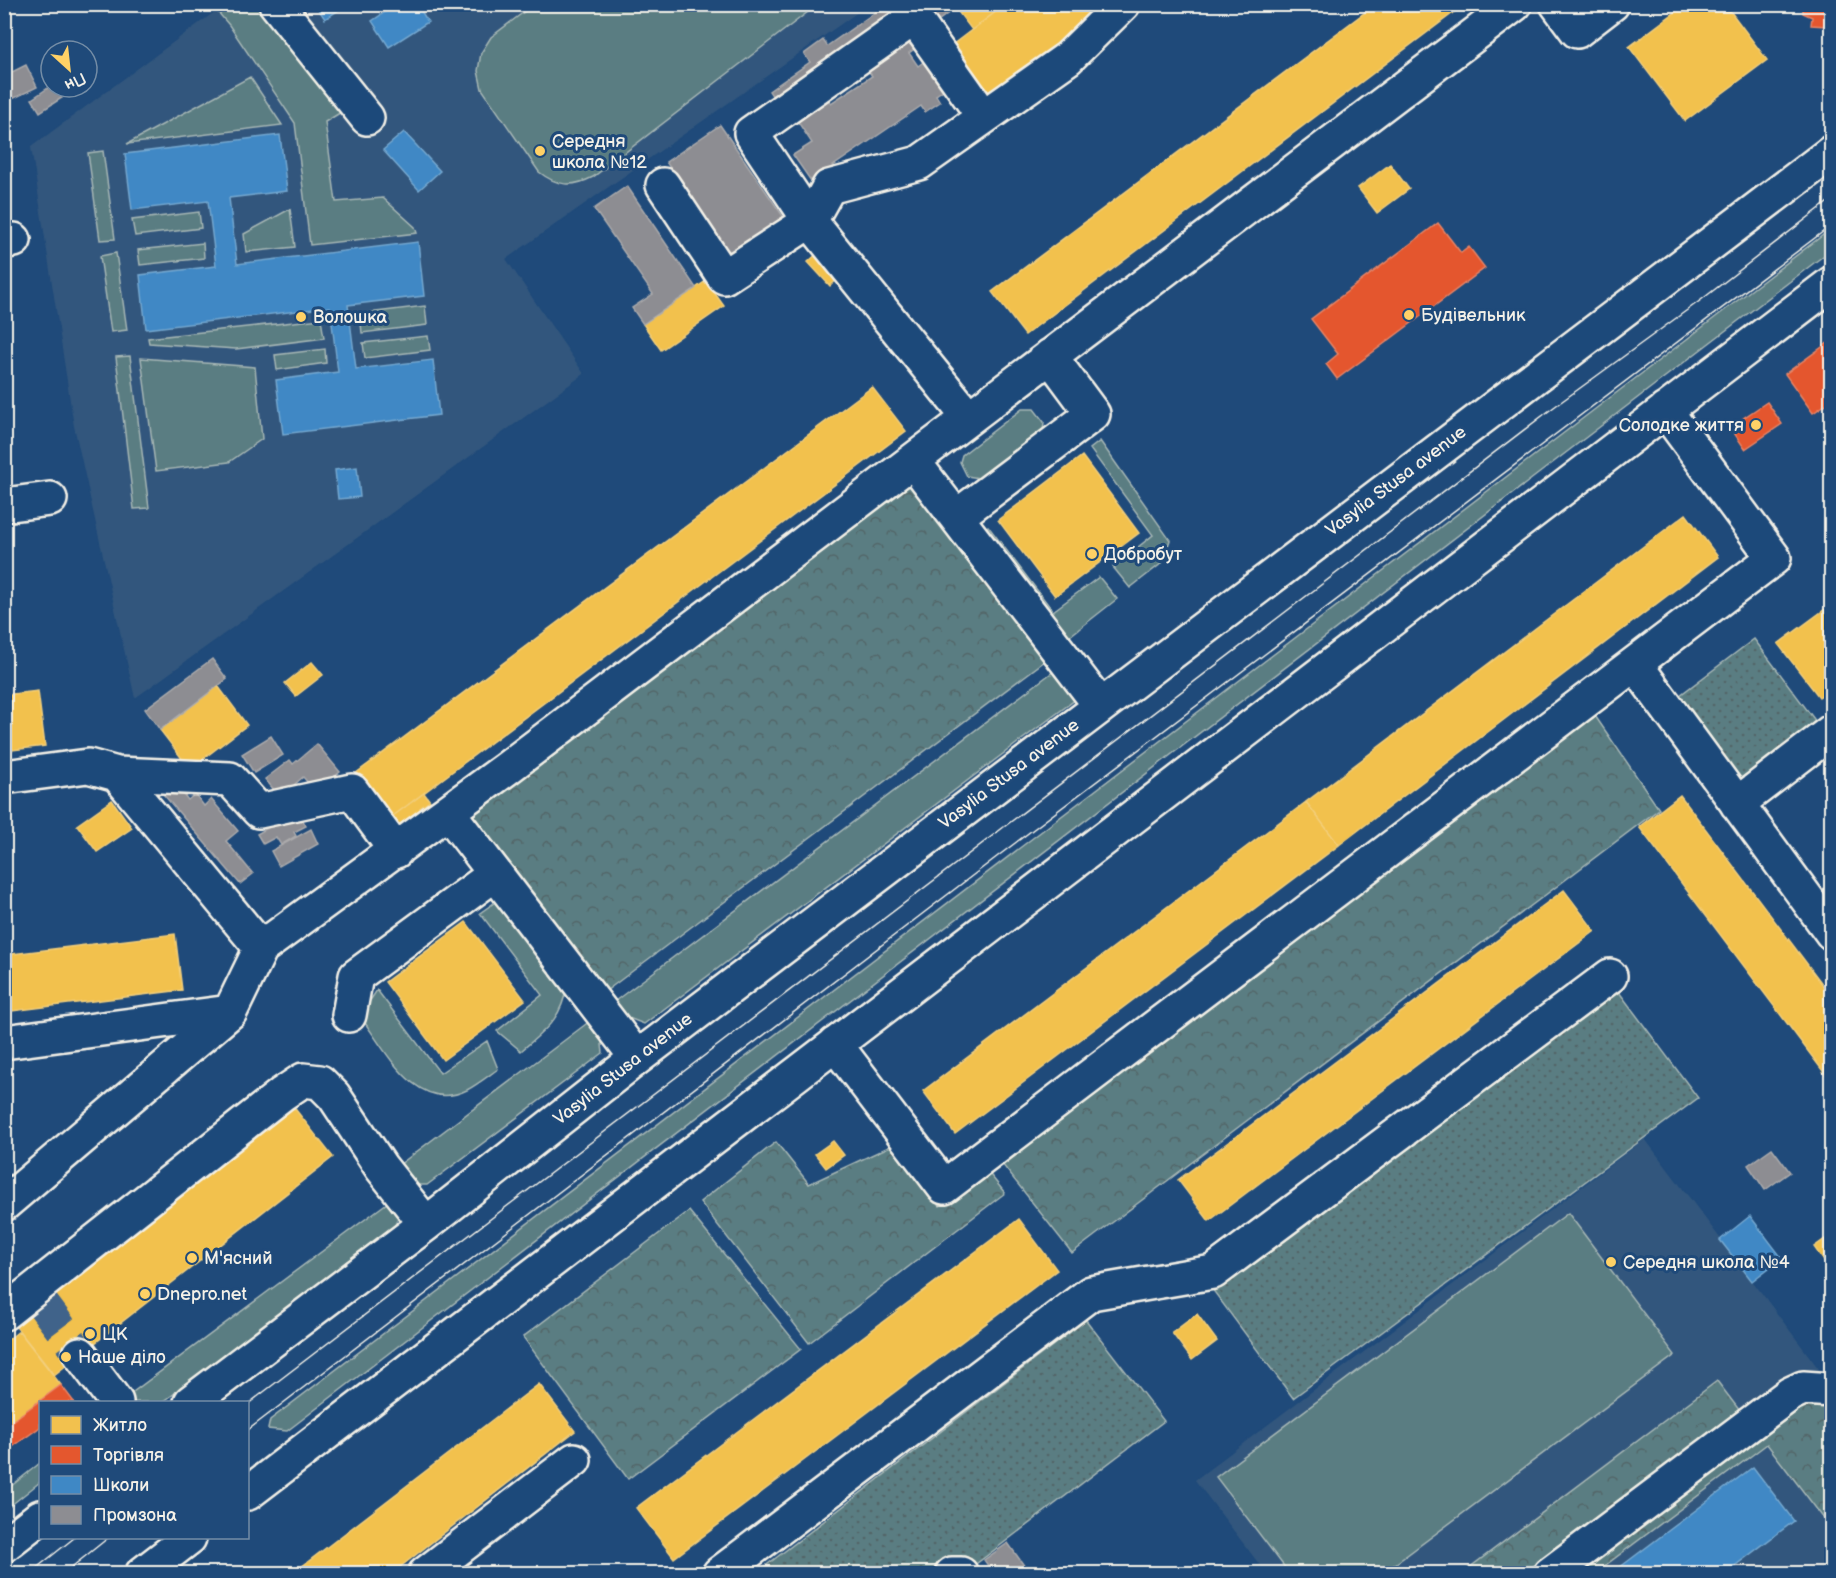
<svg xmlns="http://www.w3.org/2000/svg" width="1836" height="1578" font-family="'Balsamiq Sans',sans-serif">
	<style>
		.built { fill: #33577d }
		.grass { fill: #5a7d82; stroke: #a7b7b5; stroke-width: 1.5 }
		.forest { fill: url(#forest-crowns); stroke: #a7b7b5; stroke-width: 1.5 }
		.park { fill: url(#park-dots); stroke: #a7b7b5; stroke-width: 1.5 }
		.homes { fill: #f2c14e; stroke: #f3cf7c; stroke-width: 1.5 }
		.shops { fill: #e4572e; stroke: #e98566; stroke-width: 1.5 }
		.schools { fill: #3f88c5; stroke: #75a8d0; stroke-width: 1.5 }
		.industry { fill: #8d8d92; stroke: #acabac; stroke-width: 1.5 }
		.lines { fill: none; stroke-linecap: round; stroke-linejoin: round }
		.minor-tunnel { stroke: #3f638a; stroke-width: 33; stroke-dasharray: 33 16; stroke-linecap: butt }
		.minor-casing { stroke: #f4f1e8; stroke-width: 38 }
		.minor { stroke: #1f4a7a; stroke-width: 33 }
		.tram { stroke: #f4f1e8; stroke-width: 1.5 }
		.poi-dot { fill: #ffd166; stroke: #1f4a7a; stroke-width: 2 }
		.labels { text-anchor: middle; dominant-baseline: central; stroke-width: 6; stroke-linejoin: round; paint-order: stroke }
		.poi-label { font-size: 18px; fill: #f4f1e8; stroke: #1f4a7a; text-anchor: start }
		.street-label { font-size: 18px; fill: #f4f1e8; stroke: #1f4a7a }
	</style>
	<defs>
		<pattern id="forest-crowns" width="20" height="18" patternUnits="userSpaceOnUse" patternTransform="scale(1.5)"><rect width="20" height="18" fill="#5a7d82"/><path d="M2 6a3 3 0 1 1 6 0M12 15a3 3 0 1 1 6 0" fill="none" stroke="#526567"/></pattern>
		<pattern id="park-dots" width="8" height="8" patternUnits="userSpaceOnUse" patternTransform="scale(1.5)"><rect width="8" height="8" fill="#5a7d82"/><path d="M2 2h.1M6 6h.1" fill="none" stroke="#526567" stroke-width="1.8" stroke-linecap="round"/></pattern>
	</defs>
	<rect width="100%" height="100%" fill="#1f4a7a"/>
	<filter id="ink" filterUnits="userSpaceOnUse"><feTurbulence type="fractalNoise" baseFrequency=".0167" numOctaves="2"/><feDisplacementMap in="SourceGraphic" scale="12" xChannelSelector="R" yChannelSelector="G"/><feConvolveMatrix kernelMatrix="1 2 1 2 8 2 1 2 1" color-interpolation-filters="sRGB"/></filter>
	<g filter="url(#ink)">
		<path class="built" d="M224 5H868L506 259 584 374 135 698 74 426 31 147Z
			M1645 1139 1831 1385V1573H1266L1195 1480Z"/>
		<path class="grass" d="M224 5H265L348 108 325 122 336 202 383 198 415 227 417 233 310 245 295 123 229 25 216 10Z
			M533 5V4L817 5 593 177C572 188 557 186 539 172L482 89 478 71 481 53 491 37Z
			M250 77 282 125 127 144Z
			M103 151 115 239 100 240 88 153Z
			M290 209 295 247 246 252 244 234Z
			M199 212 201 228 135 236 132 220Z
			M1831 229V250L287 1431 268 1429 270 1420Z
			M203 243 204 258 140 265 138 250Z
			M116 253 127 330 111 332 100 256Z
			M425 306 427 325 362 333 360 314Z
			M321 319 324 338 236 349 149 343 148 338Z
			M428 336 430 350 365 358 363 343Z
			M325 349 326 363 277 370 275 355Z
			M130 356 149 508 134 509 116 357Z
			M141 358 255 367 262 439 229 462 156 471Z
			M1022 409H1034L1044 422 1043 430 979 478 967 476 960 462 962 455Z
			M1100 441 1170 540 1162 563 1130 588 1113 567 1153 535 1090 449Z
			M988 526 1053 611 1099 577 1117 599 1061 643 978 533Z
			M1058 668 1080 696 644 1024 621 1015 611 1004Z
			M501 898 567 986C561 1020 546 1029 521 1051L497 1031 542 995 480 913Z
			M377 990 440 1073 487 1041 498 1069C488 1076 478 1084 467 1090 416 1115 385 1049 360 1016Z
			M594 1018 600 1028 603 1053 427 1185H417L395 1168Z
			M395 1197C402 1209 399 1217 393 1229L163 1402H132L125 1398Z
			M1568 1213 1675 1355 1383 1573H1289L1216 1477Z
			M40 1463V1482L5 1510V1491Z"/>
		<path class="forest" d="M899 479 914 482 1050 657 602 994 471 821 472 812Z
			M1591 710 1659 809 1072 1253 995 1155Z
			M776 1142 809 1184 895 1144 940 1206 987 1171 1005 1193 809 1343 700 1202Z
			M689 1211 801 1349 628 1479 523 1337Z
			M1717 1381 1740 1411 1525 1573 1461 1574Z
			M1796 1402 1831 1403V1528L1767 1444 1595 1573 1566 1574Z"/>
		<path class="park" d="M1754 639 1820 727 1737 789 1671 702Z
			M1616 988 1698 1098 1293 1398 1212 1289Z
			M1086 1320 1164 1421 964 1573 755 1574Z"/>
		<path class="homes" d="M971 4H1006L972 30 959 13Z
			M1006 4H1084L1095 19 991 97 982 85 976 89 952 45Z
			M1376 4H1465L1025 335 992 292Z
			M1686 4H1725L1767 60 1685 121 1629 47Z
			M1390 164 1409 189 1377 213 1358 188Z
			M820 251 842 275 830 286 808 262Z
			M706 281 724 306 661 350 643 324Z
			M872 387 906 431 389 819 355 774Z
			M4 427 11 477H4Z
			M1082 456 1139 533 1055 596 998 520Z
			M1686 514 1718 557 1339 845 1306 802Z
			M1832 604V688L1819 697 1778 644Z
			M312 662 323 675 296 696 285 683Z
			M218 686 247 725 190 769 160 730Z
			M38 691 45 746 4 751V695Z
			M424 793 430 801 420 808 424 813 399 832 389 819Z
			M1680 795 1832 997V1083L1639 827Z
			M112 800 132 828 97 852 77 825Z
			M1306 802 1339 845 955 1134 923 1091Z
			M1564 890 1595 931 1209 1221 1178 1180Z
			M466 922 525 1000 443 1060 385 982Z
			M175 934 182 990 4 1012V955Z
			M292 1105 333 1157 54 1375 13 1323Z
			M833 1141 844 1155 826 1168 815 1154Z
			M1019 1219 1057 1270 674 1558 636 1508Z
			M1832 1234V1270L1831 1271 1814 1247Z
			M1197 1314 1217 1341 1192 1360 1172 1333Z
			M19 1331 61 1385 4 1427V1343Z
			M539 1384 575 1431 463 1518 391 1574H292Z"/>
		<path class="shops" d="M1803 4H1832V32L1827 26 1811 25 1812 17 1803 13Z
			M1438 223 1461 253 1469 247 1485 268 1337 379 1326 364 1338 354 1311 319Z
			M1832 340V400L1813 413 1785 374Z
			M1767 402 1782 424 1745 449 1730 427Z
			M61 1385 74 1402H40V1427L4 1453V1427Z"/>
		<path class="schools" d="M315 4H340L342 8 325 19Z
			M397 4H417L428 22 389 47 372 21Z
			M404 132 440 171 419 190 383 150Z
			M280 135 287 191 229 198 237 264 418 242 424 296 348 305 356 369 433 360 439 415 283 434 276 380 338 372 330 307 146 329 140 275 216 266 208 201 132 210 125 154Z
			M357 467 360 497 338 499 335 470Z
			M1750 1216 1782 1258 1752 1281 1720 1240Z
			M1753 1467 1794 1521 1724 1574H1611Z"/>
		<path class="industry" d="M887 4H917L779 106 769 91 810 62 804 54 823 40 827 46Z
			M921 4H952L954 9 931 26Z
			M910 29 920 45 909 53 918 66 930 57 949 86 936 95 940 102 925 112 921 106 811 181 793 155 812 143 792 113 823 92 831 103 872 76 862 61Z
			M26 65 37 87 6 102 4 76Z
			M51 86 67 87 71 92 40 112 32 99Z
			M720 125 787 222 733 259 666 162Z
			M627 186 696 288 643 324 632 308 653 294 594 209Z
			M212 659 227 679 160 730 145 709Z
			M271 736 283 755 254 773 242 754Z
			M317 744 340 772 316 792 303 777 280 797 265 779 290 760 293 764Z
			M176 785 188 800 195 794 204 806 211 799 238 831 226 841 253 874 240 884 164 795Z
			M299 813 306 826 294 832 296 836 281 845 276 837 263 844 257 834 271 826 268 821Z
			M311 829 318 844 279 866 271 851Z
			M1772 1148 1790 1172 1765 1190 1748 1165Z
			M1008 1543 1030 1574H994L984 1560Z"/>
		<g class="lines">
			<path class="minor-tunnel" d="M41 1302 80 1354"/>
			<g class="minor-casing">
				<path id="minor" d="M276 4 367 118
					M1557 4 1577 31 1612 4
					M663 185 724 277 810 221 829 187 919 163 1068 58 1123 4
					M4 241 14 240
					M969 418 810 221 751 133 914 18 984 117
					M913 461 956 517 1093 414 1050 356
					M4 505 50 499
					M956 517 1100 705
					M1635 664 1832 933
					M117 774 230 779 259 811 352 791 396 851
					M4 777 88 766 117 774 261 948 230 1012 4 1204
					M1737 804 1832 731
					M448 812 637 1058
					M261 948 506 769 1515 4
					M349 1015 356 976 495 874
					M4 1042 230 1012
					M835 1044 944 1187 1774 558 1665 410
					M4 1313 282 1094 303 1080 320 1082 334 1096 381 1167 426 1224
					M80 1354 116 1402
					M191 1402 426 1224 637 1058 1832 152
					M248 1493 1832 283
					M4 1545 40 1517
					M142 1574 189 1538
					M425 1574 574 1460
					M719 1574 1091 1293 1213 1272 1610 976
					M952 1574H961
					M1550 1574 1790 1394 1803 1388 1832 1390"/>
			</g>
			<use href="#minor" class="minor"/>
			<path class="tram" d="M248 1404 1554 407 1701 300 1832 199
				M248 1430 998 856 1832 225
				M29 1574 74 1538
				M63 1574 108 1538"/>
		</g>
	</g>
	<g class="poi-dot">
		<circle cx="540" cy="151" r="6"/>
		<circle cx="1409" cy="315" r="6"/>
		<circle cx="301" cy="317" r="6"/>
		<circle cx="1756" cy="425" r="6"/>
		<circle cx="1092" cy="554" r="6"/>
		<circle cx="192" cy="1258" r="6"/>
		<circle cx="1611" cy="1262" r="6"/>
		<circle cx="145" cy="1294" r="6"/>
		<circle cx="90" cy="1334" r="6"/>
		<circle cx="66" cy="1357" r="6"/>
	</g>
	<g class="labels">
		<g class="poi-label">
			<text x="552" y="141">Середня<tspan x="552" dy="21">школа №12</tspan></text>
			<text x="1421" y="315">Будівельник</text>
			<text x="313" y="317">Волошка</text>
			<text x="1744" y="425" text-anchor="end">Солодке життя</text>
			<text x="1104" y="554">Добробут</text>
			<text x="204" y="1258">М'ясний</text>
			<text x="1623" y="1262">Середня школа №4</text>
			<text x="157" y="1294">Dnepro.net</text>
			<text x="102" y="1334">ЦК</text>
			<text x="78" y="1357">Наше діло</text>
		</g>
		<g class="street-label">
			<text transform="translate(1396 481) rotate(-37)">Vasylia Stusa avenue</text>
			<text transform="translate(1009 774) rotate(-37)">Vasylia Stusa avenue</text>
			<text transform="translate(623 1069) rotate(-38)">Vasylia Stusa avenue</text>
		</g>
	</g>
	<rect width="1836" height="1578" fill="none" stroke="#1f4a7a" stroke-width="24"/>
	<rect x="12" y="12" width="1812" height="1554" fill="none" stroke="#f4f1e8" stroke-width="2" filter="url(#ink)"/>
	<rect x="39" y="1401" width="210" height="138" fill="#1f4a7a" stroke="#748da6" stroke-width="1.5"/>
	<rect x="51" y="1416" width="30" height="18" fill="#f2c14e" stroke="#748da6" stroke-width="1.5"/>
	<text x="93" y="1431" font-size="18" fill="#f4f1e8">Житло</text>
	<rect x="51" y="1446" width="30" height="18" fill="#e4572e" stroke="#748da6" stroke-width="1.5"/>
	<text x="93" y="1461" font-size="18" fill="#f4f1e8">Торгівля</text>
	<rect x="51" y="1476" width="30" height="18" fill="#3f88c5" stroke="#748da6" stroke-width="1.5"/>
	<text x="93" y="1491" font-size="18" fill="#f4f1e8">Школи</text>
	<rect x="51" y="1506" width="30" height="18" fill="#8d8d92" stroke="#748da6" stroke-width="1.5"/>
	<text x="93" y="1521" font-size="18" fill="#f4f1e8">Промзона</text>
	<g transform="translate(69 69) rotate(153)"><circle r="28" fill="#1f4a7a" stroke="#748da6" stroke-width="1.5"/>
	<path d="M0-4.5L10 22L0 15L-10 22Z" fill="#ffd166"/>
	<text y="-9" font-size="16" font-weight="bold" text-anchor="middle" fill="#f4f1e8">Пн</text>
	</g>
</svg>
